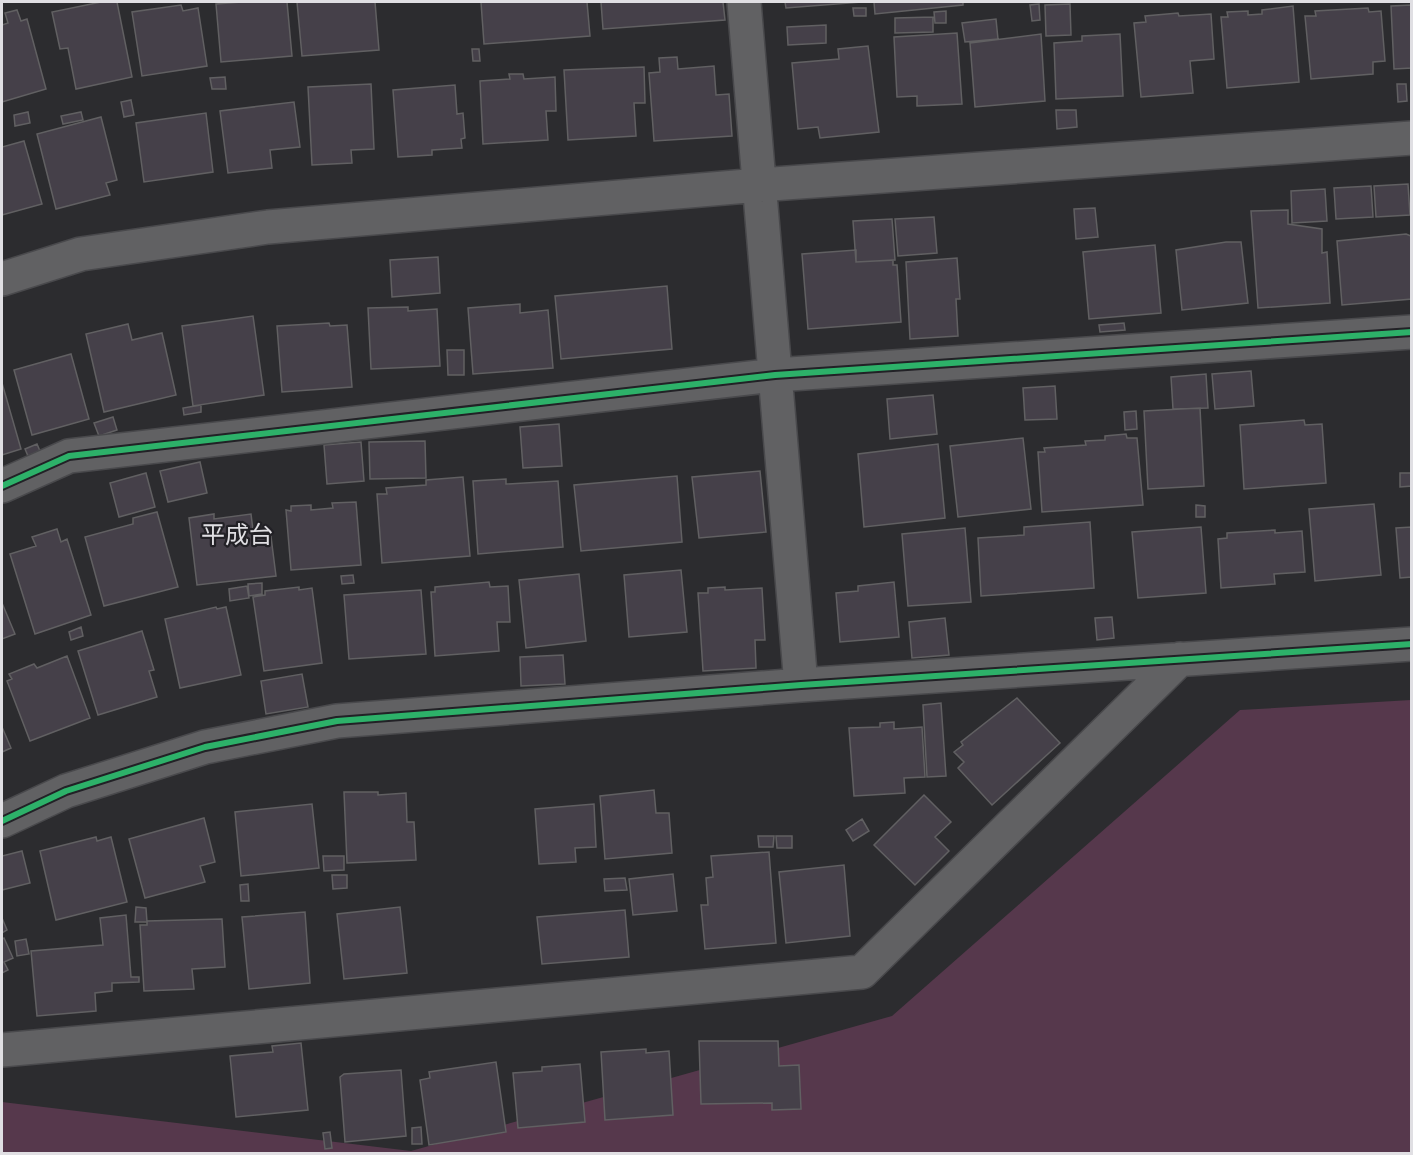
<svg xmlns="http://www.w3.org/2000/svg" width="1413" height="1155" font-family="Signika,'Noto Sans JP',sans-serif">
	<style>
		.green { fill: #56384c }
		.building { fill: #454049; stroke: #616062; stroke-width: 1.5 }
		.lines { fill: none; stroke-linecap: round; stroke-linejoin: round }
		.minor-casing { stroke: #49494c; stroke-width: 36 }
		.minor { stroke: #616163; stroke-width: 33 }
		.cycleway-casing { stroke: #222126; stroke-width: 10 }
		.cycleway { stroke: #2db169; stroke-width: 6 }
		.labels { text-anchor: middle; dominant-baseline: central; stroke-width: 4.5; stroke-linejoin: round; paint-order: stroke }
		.neighbourhood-label { font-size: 24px; fill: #e0dfe3; stroke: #222126 }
	</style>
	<rect width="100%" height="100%" fill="#2c2c2f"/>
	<path class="green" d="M1411 700V1153L2 1154V1102L411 1151 892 1016 1240 710Z"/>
	<path class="building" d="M101 2H117L132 77 76 89 68 48 60 49 52 12Z
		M242 2H287L292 56 221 62 216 4Z
		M297 2H375L379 50 302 56Z
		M481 2H587L590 36 484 44Z
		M601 2H723L725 20 603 29Z
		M785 2H862L786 8Z
		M874 2H963V5L875 14Z
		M1039 4 1040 20 1032 21 1030 5Z
		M1070 4 1071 35 1046 36 1045 5Z
		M181 5 183 11 198 8 207 66 142 76 132 12Z
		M1412 5V68L1394 69 1391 6Z
		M1293 6 1299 82 1227 88 1221 17H1228L1227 12 1248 11V15L1262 14V10Z
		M853 8H866V16H854Z
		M1368 8 1369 12 1381 11 1385 61 1373 62V74L1311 79 1305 16H1316L1315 11Z
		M17 10 21 21 27 19 46 89 2 102V25L8 23 5 13Z
		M946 11V23H935L934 12Z
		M1178 13 1179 16 1211 14 1214 59 1190 61 1193 93 1141 97 1134 23 1146 22 1145 16Z
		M933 17V32L895 33V18Z
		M996 19 998 39 965 42 962 23Z
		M826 25V43L788 45 787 27Z
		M957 33 962 104 917 106V96L897 97 894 37Z
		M1041 34 1045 101 975 107 970 43Z
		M1120 34 1123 96 1056 99 1054 43 1082 41V36Z
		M868 46 879 132 820 138 818 127 798 129 792 63 839 59 838 49Z
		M472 49H479L480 61H473Z
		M677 57 678 69 714 66 716 95 729 94 732 136 654 141 649 73 660 72 659 58Z
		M644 67 645 103H634L636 136 568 140 564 70Z
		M509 74H523L524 79 555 77 556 111H546L548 140 483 144 480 81 510 79Z
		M225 77 226 89H212L210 78Z
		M371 84 374 149 351 150 352 163 312 165 308 87Z
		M1397 84H1406L1407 101 1398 102Z
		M455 85 457 114 463 113 465 138 461 139 462 148 432 150V155L398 157 393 90Z
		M131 100 134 115 124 117 121 102Z
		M294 102 300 147 270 150 272 168 228 173 220 111Z
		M1056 110H1076L1077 127 1057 129Z
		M28 112 30 123 15 126 14 115Z
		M81 112 83 120 63 124 61 116Z
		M206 113 213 172 144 182 136 123Z
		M101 117 117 180 106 183 110 195 56 209 37 134Z
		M24 141 42 204 2 215V147Z
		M1408 184 1410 215 1376 217 1374 186Z
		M1371 186 1373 217 1336 219 1334 188Z
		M1325 189 1327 221 1292 223 1291 191Z
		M1095 208 1098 237 1076 239 1074 209Z
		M1288 210V224L1322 229V253L1327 252 1330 303 1258 308 1251 211Z
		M934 217 937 253 898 256 895 219Z
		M892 219 895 260 856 262 853 221Z
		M1406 234 1411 236 1412 299 1342 305 1337 241Z
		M1226 242H1241L1248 303 1182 310 1176 250Z
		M1155 245 1161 313 1089 319 1083 252Z
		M856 250V262L893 260V265H897L901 322 808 329 802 254Z
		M438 257 440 293 392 297 390 260Z
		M957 258 960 299H956L958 336 910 339 906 262Z
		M667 286 672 349 561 359 555 296Z
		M520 304V313L548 310 553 368 473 374 468 308Z
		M408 307V311L437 309 440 366 371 369 368 308Z
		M253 316 264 395 193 406 182 326Z
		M329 323 330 326 347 325 352 387 282 392 277 326Z
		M1124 323 1125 330 1100 332 1099 325Z
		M128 324 132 340 162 333 176 395 104 412 86 334Z
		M447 350H464V375H448Z
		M71 354 89 419 32 435 14 370Z
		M1251 371 1254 406 1215 409 1212 374Z
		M1206 374 1208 408 1173 409 1171 377Z
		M2 383 21 449 2 455Z
		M1055 386 1057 419 1025 420 1023 388Z
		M933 395 937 434 890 439 887 399Z
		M201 405V412L184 415 183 408Z
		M1200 408 1204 486 1148 489 1144 411Z
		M1136 411 1137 429 1125 430 1124 412Z
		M113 417 117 430 99 436 94 423Z
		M1304 420 1305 425 1322 424 1326 483 1244 489 1240 425Z
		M559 424 562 466 523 468 520 427Z
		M1126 434 1127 438H1137L1143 505 1042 512 1038 452H1045L1044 448 1086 445 1085 441 1105 440V436Z
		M1023 438 1031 509 958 517 950 446Z
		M425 441 426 478 370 479 369 442Z
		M361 442 364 481 327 484 324 445Z
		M37 444 40 451 28 456 25 449Z
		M938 444 945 518 864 527 858 454Z
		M200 462 207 493 168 502 160 471Z
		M760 471 766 532 699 538 692 477Z
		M146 473 155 507 119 517 110 483Z
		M1400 473H1411L1412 486 1400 487Z
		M677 476 682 542 581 551 574 485Z
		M463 477 470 556 382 563 377 494H387L386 488 426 485V480Z
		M506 479V484L558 481 563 547 478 554 473 481Z
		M356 502 361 565 291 570 286 510 291 511V506L311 505V510L333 508 332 503Z
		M1374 504 1381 575 1315 581 1309 509Z
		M1196 505 1205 506V517H1196Z
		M157 512 178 587 104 606 85 537 133 524V518Z
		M214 514V519L251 514 253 530 270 529 276 576 197 585 189 518Z
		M1090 522 1094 588 981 596 978 538 1024 535V527Z
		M1201 527 1206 593 1138 598 1132 532Z
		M1412 527V577L1400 578 1396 528Z
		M965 528 971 602 908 606 902 534Z
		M57 529 61 542 67 539 91 615 35 634 10 554 36 546 32 537Z
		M1275 530V533L1302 531 1305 572 1274 574 1275 584 1221 588 1218 539 1227 538V533Z
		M681 570 687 632 629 637 624 575Z
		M579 574 586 641 526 648 519 580Z
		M353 575 354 583 342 584 341 576Z
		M489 582 490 587 508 586 510 622H497L499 651 435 656 431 592H435V587Z
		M894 582 899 637 840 642 836 593 858 591V586Z
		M262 583V594L249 596 248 584Z
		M247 586 249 598 230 601 229 589Z
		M299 587V590L312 588 322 663 264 671 253 597 265 595V591Z
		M725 587V590L762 588 765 640H755L756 668 703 671 698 593H708V588Z
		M421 590 426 654 349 659 344 595Z
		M2 603 15 634 2 639Z
		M216 607 217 609 226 607 241 675 180 688 165 619Z
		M1112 617 1114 638 1097 640 1095 618Z
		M945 618 949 655 912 658 909 622Z
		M81 627 83 636 71 640 69 632Z
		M142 631 154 670 149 671 157 697 98 715 78 651Z
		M563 655 565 684 521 686 520 657Z
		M67 656 90 718 30 741 7 681 12 679 9 674 34 664 37 668Z
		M302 674 308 707 266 714 261 681Z
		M1017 698 1060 743 992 805 958 768 964 762 954 752 963 745 961 742Z
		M941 703 946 776 927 777 923 705Z
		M894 722V729L922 727 925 777 904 778 905 793 854 796 849 728 880 727V723Z
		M2 727 11 748 2 752Z
		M654 790 656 813H669L672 853 605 859 600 796Z
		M344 792H378V795L406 793 407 822H414L416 860 347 863Z
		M924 795 951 822 935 837 949 851 915 885 874 845Z
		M312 804 319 868 241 876 235 812Z
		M594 804 596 847 575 848 576 862 539 864 535 809Z
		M204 818 215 862 200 866 205 882 145 898 129 839Z
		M862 819 869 831 853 841 846 830Z
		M758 836H774L773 847H759Z
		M776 836H792V848H777Z
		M96 837 97 841 111 837 127 902 56 920 40 851Z
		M22 851 30 883 2 890V856Z
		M769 852 776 943 705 949 701 905H708L706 878 713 877 711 856Z
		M323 856H344V870L324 871Z
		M844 865 850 936 786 943 779 872Z
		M673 874 677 911 633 915 629 879Z
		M332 875H347V888L333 889Z
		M625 878 627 890 605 891 604 879Z
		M248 884 249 901H241L240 885Z
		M136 907 146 908 147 922H135Z
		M400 907 407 973 344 979 337 914Z
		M625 910 629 957 542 964 537 917Z
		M305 912 310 983 249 989 242 917Z
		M126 915 131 977H139V982L112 983V991L95 993 96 1011 37 1016 31 951 103 945 100 918Z
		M2 918 7 930 2 933Z
		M222 919 225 967 192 969 194 989 144 991 140 925H147V921Z
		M4 938 13 958 4 962 8 970 2 973V939Z
		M26 939 29 954 17 956 15 941Z
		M699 1041H778L779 1066 799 1065 801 1109 772 1110V1103L701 1104Z
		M301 1043 308 1110 236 1117 230 1056 273 1052 272 1046Z
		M646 1049V1053L669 1051 673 1115 605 1120 601 1052Z
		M496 1062 506 1132 429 1145 420 1080 430 1078 429 1072Z
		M580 1064 585 1122 518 1128 513 1073 542 1071V1067Z
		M401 1070 406 1136 345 1142 340 1077 344 1074Z
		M421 1127 422 1144H412V1128Z
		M330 1132 332 1148 325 1149 323 1133Z"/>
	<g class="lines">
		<g class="minor-casing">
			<path id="minor" d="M744 2 801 685
				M2 279 81 254 268 227 759 185 1412 138
				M2 486 69 456 775 375 1412 332
				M2 821 66 791 205 747 337 721 801 685 1412 644
				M2 1050 862 972 1180 659"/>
		</g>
		<use href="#minor" class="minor"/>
		<g class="cycleway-casing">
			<path id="cycleway" d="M2 486 69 456 775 375 1412 332
				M2 821 66 791 205 747 337 721 801 685 1412 644"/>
		</g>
		<use href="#cycleway" class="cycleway"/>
	</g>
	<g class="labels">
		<g class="neighbourhood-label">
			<text x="237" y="535">平成台</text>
		</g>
	</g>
	<rect width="1413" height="1155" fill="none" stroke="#e0dfe3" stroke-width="6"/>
</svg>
